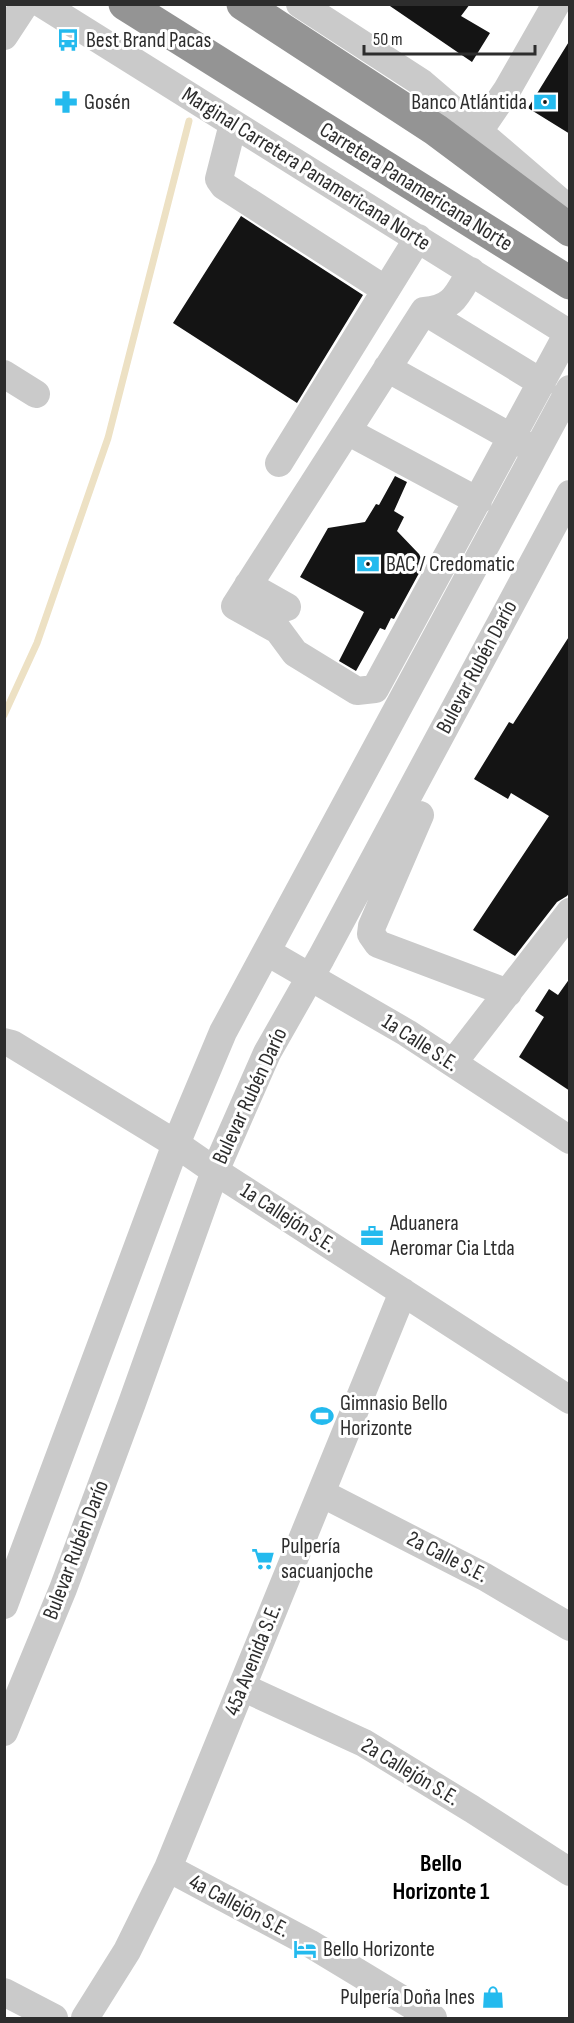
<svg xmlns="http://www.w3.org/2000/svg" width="574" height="2023" font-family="'Sofia Sans Condensed',sans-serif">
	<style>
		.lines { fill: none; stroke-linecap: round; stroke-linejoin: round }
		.stream { stroke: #ede1c4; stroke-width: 7 }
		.building { fill: #141414 }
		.minor { stroke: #cacaca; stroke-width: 28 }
		.highway { stroke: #949494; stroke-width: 33 }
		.labels { text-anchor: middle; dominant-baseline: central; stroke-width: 6; stroke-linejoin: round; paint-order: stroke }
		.poi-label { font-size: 22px; fill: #2d2d2d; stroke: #fff; text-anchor: start }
		.street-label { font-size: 22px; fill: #2d2d2d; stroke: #fff }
		.neighbourhood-label { font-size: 24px; font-weight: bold; fill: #000; stroke: #fff }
	</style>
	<rect width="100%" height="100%" fill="#fff"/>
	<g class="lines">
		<path class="stream" d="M4 715 37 643 108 438 189 121"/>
	</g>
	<path class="building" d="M387 4H470L461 16 490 33 472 62Z
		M570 40V134L528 108Z
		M241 216 363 295 297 403 173 323Z
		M395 476 407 482 394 511 404 517 397 531 419 554 424 564 394 619 391 618 385 630 380 628 356 671 339 661 364 612 300 577 328 528 365 522 376 504 379 505Z
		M570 635V892L567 896 557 902 515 956 473 930 549 816 511 793 508 799 474 779 509 722 513 724Z
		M570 978V1091L519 1057 544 1017 535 1011 549 989 558 995Z"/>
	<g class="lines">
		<path class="minor" d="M42 4 570 334
			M300 4 422 83 570 210
			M4 36 25 4
			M233 124 219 179 224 186 386 290
			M479 131 507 90 556 4
			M471 271C457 295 453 309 424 311L235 606 278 630 295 653 357 691 375 689 568 333
			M424 311 542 383
			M387 368 527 446
			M4 374 36 394
			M347 431 478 501
			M279 463 418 238
			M248 585 287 607
			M420 815 372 926 371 934 378 944 508 993
			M267 952 407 1033 570 1140
			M4 1042 12 1044 176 1144 215 1171 570 1400
			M453 1063 570 912
			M321 1493 485 1577 570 1627
			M4 1605 176 1144 223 1032 570 389
			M242 1687 364 1743 472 1809 570 1872
			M4 1732 63 1589 132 1403 215 1171 267 1053 321 958 570 494
			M168 1868 309 1943 433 2018
			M4 1992 54 2018
			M85 2018 127 1951 168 1868 403 1292"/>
		<path class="highway" d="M125 4 570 283
			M243 4 436 130 570 230"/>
	</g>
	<defs>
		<g id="bus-bare" transform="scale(1.8)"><path d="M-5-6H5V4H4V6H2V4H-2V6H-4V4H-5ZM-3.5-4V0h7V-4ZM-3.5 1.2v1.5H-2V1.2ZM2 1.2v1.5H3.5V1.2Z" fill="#24baee" stroke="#fff" stroke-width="2.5" paint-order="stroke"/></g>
		<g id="pharmacy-bare" transform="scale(1.8)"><path d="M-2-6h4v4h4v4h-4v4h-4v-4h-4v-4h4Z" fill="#24baee" stroke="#fff" stroke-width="2.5" paint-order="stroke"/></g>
		<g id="bank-bare" transform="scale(1.8)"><path d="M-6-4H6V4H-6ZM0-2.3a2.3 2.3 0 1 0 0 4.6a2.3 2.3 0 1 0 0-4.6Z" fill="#24baee" stroke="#fff" stroke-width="2.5" paint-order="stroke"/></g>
		<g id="office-bare" transform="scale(1.8)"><path d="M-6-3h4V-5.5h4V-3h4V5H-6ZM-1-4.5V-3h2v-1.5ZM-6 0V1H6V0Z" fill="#24baee" stroke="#fff" stroke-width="2.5" paint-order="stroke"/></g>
		<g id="stadium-bare" transform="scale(1.8)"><path d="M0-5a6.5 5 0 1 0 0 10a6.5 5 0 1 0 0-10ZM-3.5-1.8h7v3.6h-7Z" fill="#24baee" stroke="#fff" stroke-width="2.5" paint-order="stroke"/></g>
		<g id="supermarket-bare" transform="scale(1.8)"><path d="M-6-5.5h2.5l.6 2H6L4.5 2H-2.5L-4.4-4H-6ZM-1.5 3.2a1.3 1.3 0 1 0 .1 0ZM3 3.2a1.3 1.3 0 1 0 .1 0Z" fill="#24baee" stroke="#fff" stroke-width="2.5" paint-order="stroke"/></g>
		<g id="hotel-bare" transform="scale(1.8)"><path d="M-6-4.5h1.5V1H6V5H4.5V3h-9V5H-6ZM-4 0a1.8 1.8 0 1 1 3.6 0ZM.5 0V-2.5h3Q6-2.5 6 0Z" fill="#24baee" stroke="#fff" stroke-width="2.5" paint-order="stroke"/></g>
		<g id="shop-bare" transform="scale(1.8)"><path d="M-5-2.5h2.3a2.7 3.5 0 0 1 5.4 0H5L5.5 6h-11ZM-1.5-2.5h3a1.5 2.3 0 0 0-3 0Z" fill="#24baee" stroke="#fff" stroke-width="2.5" paint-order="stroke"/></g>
	</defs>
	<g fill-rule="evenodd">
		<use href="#bus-bare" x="68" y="40"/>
		<use href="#pharmacy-bare" x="66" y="102"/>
		<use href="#bank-bare" x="545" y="102"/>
		<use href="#bank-bare" x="368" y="564"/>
		<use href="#office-bare" x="372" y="1236"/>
		<use href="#stadium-bare" x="322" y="1416"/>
		<use href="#supermarket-bare" x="263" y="1559"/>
		<use href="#hotel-bare" x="305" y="1949"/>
		<use href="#shop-bare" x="493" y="1997"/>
	</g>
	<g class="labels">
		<g class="poi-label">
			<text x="86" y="40">Best Brand Pacas</text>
			<text x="84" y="102">Gosén</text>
			<text x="527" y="102" text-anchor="end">Banco Atlántida</text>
			<text x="386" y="564">BAC / Credomatic</text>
			<text x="390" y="1223">Aduanera<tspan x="390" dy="25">Aeromar Cia Ltda</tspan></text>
			<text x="340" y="1403">Gimnasio Bello<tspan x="340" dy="25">Horizonte</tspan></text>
			<text x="281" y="1546">Pulpería<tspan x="281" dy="25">sacuanjoche</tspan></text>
			<text x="323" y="1949">Bello Horizonte</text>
			<text x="475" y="1997" text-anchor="end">Pulpería Doña Ines</text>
		</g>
		<g class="street-label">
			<text transform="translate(306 169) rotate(32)">Marginal Carretera Panamericana Norte</text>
			<text transform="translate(416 187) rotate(32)">Carretera Panamericana Norte</text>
			<text transform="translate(477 667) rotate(-62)">Bulevar Rubén Darío</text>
			<text transform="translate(420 1043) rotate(33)">1a Calle S.E.</text>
			<text transform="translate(250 1096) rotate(-65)">Bulevar Rubén Darío</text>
			<text transform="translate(288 1218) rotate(33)">1a Callejón S.E.</text>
			<text transform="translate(76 1550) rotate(-69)">Bulevar Rubén Darío</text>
			<text transform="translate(447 1557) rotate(27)">2a Calle S.E.</text>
			<text transform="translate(253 1660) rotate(-68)">45a Avenida S.E.</text>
			<text transform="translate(410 1772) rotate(31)">2a Callejón S.E.</text>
			<text transform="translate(239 1906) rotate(28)">4a Callejón S.E.</text>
		</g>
		<g class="neighbourhood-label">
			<text x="441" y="1863">Bello<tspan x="441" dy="28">Horizonte 1</tspan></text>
		</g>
	</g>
	<rect width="574" height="2023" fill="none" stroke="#2d2d2d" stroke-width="12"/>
	<path d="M364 45v9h171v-9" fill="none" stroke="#2d2d2d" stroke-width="3"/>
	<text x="373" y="45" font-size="18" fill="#2d2d2d" stroke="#ffffff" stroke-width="4.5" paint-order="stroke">50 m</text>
</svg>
